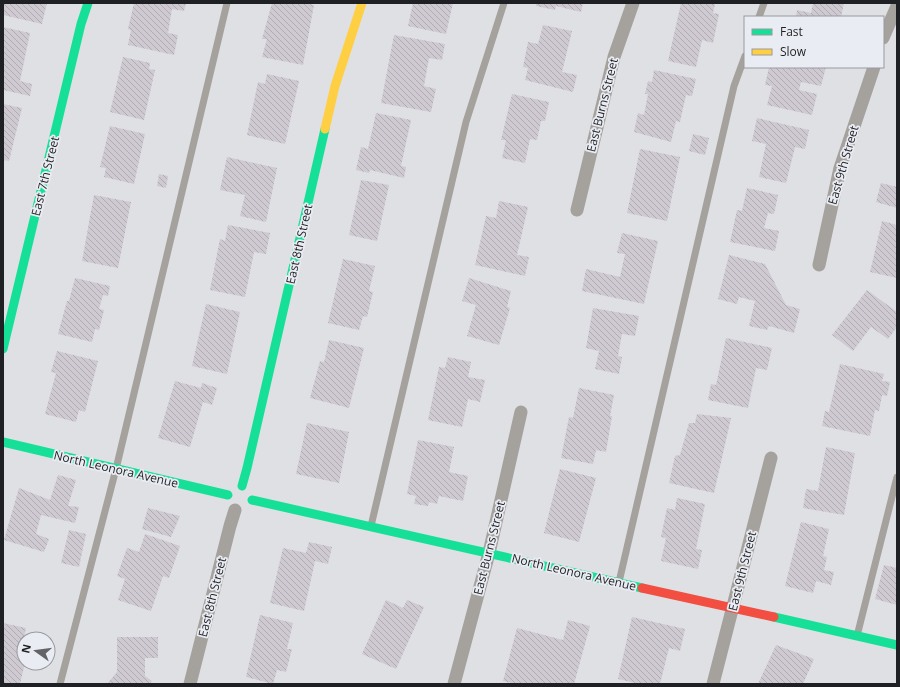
<svg xmlns="http://www.w3.org/2000/svg" width="900" height="687" font-family="'Open Sans',sans-serif">
	<style>
		.building { fill: url(#building-back-hatch) }
		.lines { fill: none; stroke-linecap: round; stroke-linejoin: round }
		.lane { stroke: #a5a19d; stroke-width: 7 }
		.street { stroke: #a5a19d; stroke-width: 13 }
		.fast { stroke: #16e098; stroke-width: 9 }
		.slow { stroke: #ffcf43; stroke-width: 9 }
		.jam { stroke: #f24e42; stroke-width: 9 }
		.labels { text-anchor: middle; dominant-baseline: central; stroke-width: 3.5; stroke-linejoin: round; paint-order: stroke }
		.street-label { font-size: 12px; fill: #1f2023; stroke: #eaecf3 }
	</style>
	<defs>
		<pattern id="building-back-hatch" width="6" height="6" patternUnits="userSpaceOnUse"><rect width="6" height="6" fill="#cfc9d1"/><path d="M-1 5l2 2M0 0l6 6M5-1l2 2" fill="none" stroke="#b1acb3"/></pattern>
	</defs>
	<rect width="100%" height="100%" fill="#dfe0e4"/>
	<path class="building" d="M4 3H47L42 24 3 15Z
		M134 3H186L184 11 172 9 168 33 178 35 174 55 128 45 131 30 128 29Z
		M272 3H306L314 5 303 65 262 57 267 39H262Z
		M413 3H453L446 34 408 26Z
		M536 3H583L581 12 556 6 555 10 536 6Z
		M681 3 715 4 713 13 719 14 713 43 702 40 696 67 668 61Z
		M813 3H844L841 17H796L797 10 811 13Z
		M543 25 572 31 562 72 577 75 573 92 525 80 528 68 523 67 528 42 538 44Z
		M3 27 30 33 20 81 32 84 30 96 3 90Z
		M394 35 445 44 442 60 429 58 424 86 436 89 431 112 381 103Z
		M123 57 150 63 149 69 155 70 144 120 110 112Z
		M769 67H826L821 86 801 82 799 90 817 94 812 115 767 105 772 86 765 85Z
		M654 70 696 79 692 96 686 95 680 122 676 121 671 142 634 132 638 113 644 115 648 94H645L648 81 652 82Z
		M267 74 299 81 285 144 247 135 258 82 265 84Z
		M512 94 549 102 545 121H541L537 140 530 139 525 163 502 158 506 140H501Z
		M3 104 22 108 9 161 3 160Z
		M376 113 411 120 401 166 406 167 404 178 370 170 369 173 356 170 361 147 368 149Z
		M757 118 809 130 805 149 795 147 786 183 759 177 766 144 752 141Z
		M110 126 145 134 134 184 104 177 106 168 100 167Z
		M693 134 709 138 705 155 689 151Z
		M640 149 680 157 667 221 627 213Z
		M227 157 277 168 266 222 240 216 245 195 220 190Z
		M159 174 168 176 166 188 157 186Z
		M361 180 389 185 377 241 349 235Z
		M881 183 897 187V208L876 202Z
		M747 188 778 195 774 214 768 213 764 228 779 231 775 251 730 242 737 210 742 211Z
		M94 195 131 202 118 268 82 261Z
		M499 201 528 207 517 255 529 257 525 276 475 265 486 216 496 218Z
		M882 221 897 225V278L870 272Z
		M228 225 270 233 266 254 254 252 245 297 210 290 220 239 225 241Z
		M622 233 658 241 644 304 582 291 586 269 620 277 625 254 617 253Z
		M729 255 765 264 786 305 800 309 794 333 769 326 767 330 749 326 755 301 739 297 737 304 718 299Z
		M343 259 375 266 369 291 373 292 367 317 363 316 359 330 328 323Z
		M75 278 110 286 108 296 103 295 99 309 104 310 99 330 95 329 92 342 58 334 67 301H69Z
		M469 278 511 291 507 307 510 308 499 345 467 336 476 305 462 301Z
		M867 290 897 312V327L888 339 871 327 853 351 832 335Z
		M206 304 240 312 227 374 192 366Z
		M593 308 639 316 635 336 622 334 618 356 622 357 619 374 595 369 599 351 586 348Z
		M726 338 772 348 767 370 756 368 748 408 708 400 711 384 716 385Z
		M329 340 364 348 349 408 310 398 320 361 324 362Z
		M57 351 98 361 85 412 79 410 76 422 45 414 56 373 51 372Z
		M448 357 471 362 468 377 485 380 480 402 468 399 462 427 428 420 439 367 445 368Z
		M840 364 884 374 882 381 890 382 887 396 882 395 879 411 875 410 870 436 822 426 825 411 829 412Z
		M175 381 201 388 202 383 217 388 212 405 203 402 190 447 158 438Z
		M579 388 614 395 610 416H612L606 452 596 450 593 464 561 458 569 417 573 418Z
		M697 414 731 418 714 493 669 483 675 456 680 455 689 423H695Z
		M307 423 349 432 339 483 296 474Z
		M418 440 454 447 449 472 468 476 463 501 439 496 437 504 429 502 428 506 414 504 416 496 407 494Z
		M826 447 855 453 844 515 803 508 806 489 818 491Z
		M560 469 596 478 579 542 544 533Z
		M58 475 76 480 68 506 79 507 75 523 41 515 36 534 49 539 44 552 4 540 19 488 50 500Z
		M677 498 705 504 696 549 702 550 698 569 661 561 666 538 661 537 667 508 675 510Z
		M148 508 180 516 171 537 142 529Z
		M801 522 829 529 823 556 827 557 824 570 834 572 831 585 816 581 813 593 785 586Z
		M69 530 86 534 79 567 61 563Z
		M145 534 180 546 169 578 163 576 151 611 118 600 125 579 117 576 127 548 139 552Z
		M309 542 332 547 328 564 315 561 304 611 270 603 283 548 306 553Z
		M884 565 897 568V605L875 599Z
		M386 600 403 608 407 600 424 607 396 669 362 654Z
		M260 615 293 623 287 649H292L286 672 277 670 273 684 246 677Z
		M632 617 685 629 680 651 669 648 660 684H640L618 679Z
		M568 620 590 626 574 684H515L503 681 517 628 563 640Z
		M3 623 26 628 22 646 24 647V663H25L20 684H3Z
		M117 637H158V658H145V676L152 681 150 684H107L117 672Z
		M776 645 814 659 803 684H758Z"/>
	<g class="lines">
		<path class="lane" d="M759 17 764 3
			M371 526 466 122 504 3
			M619 582 734 86 745 56
			M857 636 897 477
			M60 684 116 469 227 3"/>
		<path class="street" d="M883 38 897 6
			M577 210 614 57 633 3
			M819 265 840 168 874 67
			M190 684 230 526 235 510
			M454 684 489 553 521 412
			M713 684 771 458"/>
		<path class="fast" d="M3 349 81 24 88 3
			M3 442 228 495
			M242 486 247 468 325 129
			M252 500 642 588
			M774 617 897 645"/>
		<path class="slow" d="M325 129 335 86 362 3"/>
		<path class="jam" d="M642 588 774 617"/>
	</g>
	<g class="labels">
		<g class="street-label">
			<text transform="translate(602 105) rotate(-76)">East Burns Street</text>
			<text transform="translate(843 165) rotate(-74)">East 9th Street</text>
			<text transform="translate(45 176) rotate(-76)">East 7th Street</text>
			<text transform="translate(299 244) rotate(-77)">East 8th Street</text>
			<text transform="translate(116 469) rotate(13)">North Leonora Avenue</text>
			<text transform="translate(489 548) rotate(-76)">East Burns Street</text>
			<text transform="translate(742 571) rotate(-76)">East 9th Street</text>
			<text transform="translate(574 572) rotate(13)">North Leonora Avenue</text>
			<text transform="translate(212 597) rotate(-76)">East 8th Street</text>
		</g>
	</g>
	<rect width="900" height="687" fill="none" stroke="#1f2023" stroke-width="8"/>
	<rect x="744" y="16" width="140" height="52" fill="#eaecf3" stroke="#999aa0"/>
	<rect x="752" y="29" width="20" height="6" fill="#16e098" stroke="#999aa0"/>
	<text x="780" y="36" font-size="12" fill="#1f2023">Fast</text>
	<rect x="752" y="49" width="20" height="6" fill="#ffcf43" stroke="#999aa0"/>
	<text x="780" y="56" font-size="12" fill="#1f2023">Slow</text>
	<g transform="translate(36 651) rotate(284)"><circle r="19" fill="#eaecf3" stroke="#999aa0"/>
	<path d="M0-3L7 15L0 10L-7 15Z" fill="#626367"/>
	<text y="-6" font-size="11" font-weight="bold" text-anchor="middle" fill="#1f2023">N</text>
	</g>
</svg>
